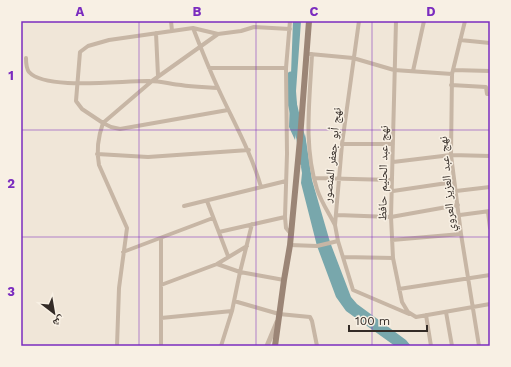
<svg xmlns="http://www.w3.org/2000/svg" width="511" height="367" font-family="'Work Sans','Noto Naskh Arabic',sans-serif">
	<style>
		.water { fill: #78a7ac }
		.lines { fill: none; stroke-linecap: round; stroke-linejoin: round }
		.river { stroke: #78a7ac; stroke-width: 9 }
		.minor { stroke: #c7b6a5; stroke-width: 4 }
		.tertiary { stroke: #c7b6a5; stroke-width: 5 }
		.secondary { stroke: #9b8576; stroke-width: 6 }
		.grid { fill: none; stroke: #7b2cbf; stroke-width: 1; stroke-opacity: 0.55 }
		.labels { text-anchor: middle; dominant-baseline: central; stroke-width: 3; stroke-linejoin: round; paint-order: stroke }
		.street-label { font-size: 12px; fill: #332b26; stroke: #f8f0e4 }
		.neatline { fill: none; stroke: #7b2cbf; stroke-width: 1.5 }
		.grid-label { font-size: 13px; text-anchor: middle; font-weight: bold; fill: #7b2cbf }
	</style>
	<rect width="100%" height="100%" fill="#f0e6d8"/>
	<path class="water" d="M293 21H301L296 91 298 117 295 140 289 127Z
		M305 134 312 180 330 242 351 297 357 304 406 340 411 346H395L346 311 336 297 317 246 301 183 302 173 301 167Z"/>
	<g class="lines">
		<path class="river" d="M291 76 290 95 301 139 304 162"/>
		<path class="minor" d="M171 21 172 31
			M290 21 286 68 287 154 285 217 286 228 291 234
			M359 21 342 144 335 225 338 241 353 290 409 314
			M396 21 391 217 393 258 402 302 408 312 416 317 490 304
			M465 21 452 74 451 155 461 234 479 346
			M193 28C201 48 209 69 218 88 233 121 251 152 261 187
			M156 33 158 76
			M218 34 152 81 103 123 111 127 120 129 228 110
			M460 40 490 43
			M310 54 353 58 394 70 452 74
			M312 54C310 98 303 146 317 189 321 202 329 213 335 225
			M26 58C26 63 26 68 29 72 46 91 125 80 150 81 160 81 171 84 181 85 193 87 205 87 218 88
			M209 68H286
			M453 70 490 71
			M413 71 424 21
			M451 85 486 87 487 94H490
			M342 144H393
			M97 154 148 157 249 150
			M393 162 451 155 490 156
			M314 178 392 180
			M393 191 454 182
			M456 191 490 187
			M207 201 228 256
			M184 206 286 181
			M488 212 490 228
			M337 215 391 217 458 205
			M460 215 490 211
			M219 232 285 217
			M161 238V346
			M392 240 461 234
			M290 245 317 246 338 241
			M123 252 213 218
			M343 257 393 258
			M217 264 240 272 284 280
			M161 285 217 264 247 246
			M399 289 490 275
			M234 301 279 314 310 317 312 321 317 346
			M446 312 452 346
			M426 315 431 346
			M161 318 232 311
			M117 346 119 288 127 228 99 165C96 150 98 137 103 123L82 109 76 101 80 52 88 46 109 40 193 28 218 34 241 31 254 27 290 29
			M221 346 232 311 240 272 252 224"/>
		<path class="tertiary" d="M267 346 277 322"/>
		<path class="secondary" d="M275 346 284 280 290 245 300 139 309 21"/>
	</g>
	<path class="grid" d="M139 21V346M256 21V346M372 21V346M21 130H490M21 237H490"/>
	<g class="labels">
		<g class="street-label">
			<text transform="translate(332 155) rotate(-84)">نهج أبو جعفر المنصور</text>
			<text transform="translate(383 173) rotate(-89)">نهج عبد الحليم حافظ</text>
			<text transform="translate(447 184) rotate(-95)">نهج عبد العزيز العروي</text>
		</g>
	</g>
	<rect width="511" height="367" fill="none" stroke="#f8f0e4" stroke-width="44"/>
	<g transform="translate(54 313) rotate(149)" stroke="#f8f0e4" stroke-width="3" paint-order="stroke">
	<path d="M0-3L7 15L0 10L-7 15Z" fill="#332b26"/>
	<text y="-6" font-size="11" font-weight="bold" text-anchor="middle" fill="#332b26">ش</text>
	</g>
	<path d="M349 325v6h78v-6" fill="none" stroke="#332b26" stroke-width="2"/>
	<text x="355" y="325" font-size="12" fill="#332b26" stroke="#f8f0e4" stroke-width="3" paint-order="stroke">100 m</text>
	<rect x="22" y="22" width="467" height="323" class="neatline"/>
	<g class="grid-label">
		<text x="80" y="16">A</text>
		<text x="197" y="16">B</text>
		<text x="314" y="16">C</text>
		<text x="431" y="16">D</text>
		<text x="11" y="80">1</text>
		<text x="11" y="188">2</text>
		<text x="11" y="296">3</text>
	</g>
</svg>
